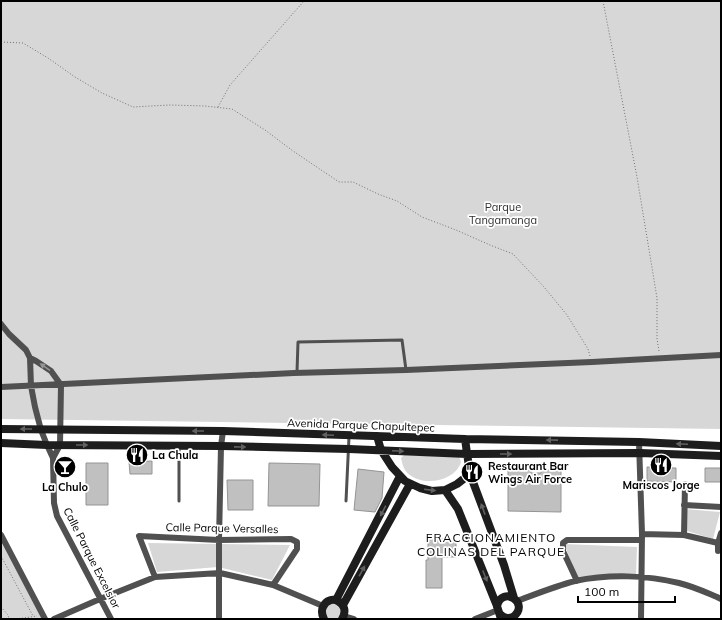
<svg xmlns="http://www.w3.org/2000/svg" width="722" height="620" font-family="Mulish,sans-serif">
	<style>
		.green { fill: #d7d7d7 }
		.building { fill: #c0c0c0; stroke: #949494 }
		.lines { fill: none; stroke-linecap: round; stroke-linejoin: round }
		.path { stroke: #727272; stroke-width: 1; stroke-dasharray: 1 2; stroke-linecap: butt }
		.lane { stroke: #505050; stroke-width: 3 }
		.street { stroke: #505050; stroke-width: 6 }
		.secondary { stroke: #1d1d1d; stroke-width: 8 }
		.oneway { fill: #969696 }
		.oneway2 { fill: #616161 }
		.labels { text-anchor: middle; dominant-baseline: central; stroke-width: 3.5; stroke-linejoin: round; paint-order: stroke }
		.park-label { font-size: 11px; fill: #2e2e2e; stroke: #fff }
		.street-label { font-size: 11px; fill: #000; stroke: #fff }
		.poi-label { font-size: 11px; font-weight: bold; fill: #000; stroke: #fff; text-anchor: start }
		.neighbourhood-label { font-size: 12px; letter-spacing: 1px; fill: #000; stroke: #fff }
	</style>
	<rect width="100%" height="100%" fill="#fff"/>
	<path class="green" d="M1 1H721V429L1 419Z
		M404 455 459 457 461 462C459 468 455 473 449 476 436 484 414 483 405 470 403 467 402 462 401 458Z
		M685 509 720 512 713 539 684 530Z
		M1 542 40 615 45 619H1Z
		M148 543 290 545 272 580 218 567 157 572Z
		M564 544 637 547 636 575 578 579Z
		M341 603 342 619H324L325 604Z"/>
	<path class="building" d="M152 461V474H130L129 462Z
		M86 463H108V505H86Z
		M269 463 320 464 319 506H268Z
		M647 467 676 468V482L647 481Z
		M705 468H721V482H705Z
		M358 469 384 472 382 498 375 512 354 510Z
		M508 470H531V473H541V470H561V512L508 511Z
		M227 480H253V510H228Z
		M428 539H456V557H442V588H426V560H428Z"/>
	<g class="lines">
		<path class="path" d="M603 1 637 177 657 298V339L659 351
			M1 42 23 43 48 58 75 77 102 93 133 107 170 105 205 106 232 109 265 130 293 151 339 182H353L378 194 397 201 422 217 456 230 490 245 513 254 544 287 567 315 588 349 590 356
			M218 107 230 85 304 1
			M1 556 33 616
			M1 607 8 615 9 619
			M16 619 37 616"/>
		<path class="lane" d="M297 372 298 342 402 340 406 370
			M179 446V501
			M346 501 349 437"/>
		<path class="street" d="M1 324 9 334 26 350 30 358 31 386 35 407 41 430 47 445 53 458 54 503 57 516 111 619
			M30 358 36 361 51 371 61 385 60 445 53 458
			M1 387 294 373 406 370 592 362 721 355
			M639 442 642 534 641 619
			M684 505 721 507
			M642 534 684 535 718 543
			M1 535 45 619
			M684 535 685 484
			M718 551V543L721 533
			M155 577 139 536 219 540 291 539 297 542V549L273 585
			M577 581 563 551V543L567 540H642
			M517 601C536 594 556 586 575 581 608 574 647 575 679 583 692 586 705 592 717 597L721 599
			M344 616 354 619
			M54 619 100 599 155 577 220 573 273 585 323 606
			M219 619V540L221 446 223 431
			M475 619 498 610"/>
		<path class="secondary" d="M1 429 223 431 465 439 639 442 721 446
			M377 436 381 450 392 467 405 481 420 488 432 491 445 490 457 484 470 474
			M465 439 470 474 504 565 514 598
			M1 443 47 445 221 446 349 449 467 454 640 453 721 456
			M445 490 458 509 497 606 501 619
			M336 600 400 476
			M343 605 410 484
			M497 606C502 585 531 603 513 617 507 619 504 618 500 614
			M324 619C322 615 321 611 323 607 329 592 352 603 342 619"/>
	</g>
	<defs><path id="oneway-solid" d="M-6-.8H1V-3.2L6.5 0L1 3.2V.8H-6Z"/></defs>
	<use class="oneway" href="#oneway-solid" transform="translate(45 367) rotate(-146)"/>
	<g class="oneway2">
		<use href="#oneway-solid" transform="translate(26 429) rotate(-180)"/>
		<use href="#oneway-solid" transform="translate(198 431) rotate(-180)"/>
		<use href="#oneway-solid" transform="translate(328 435) rotate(-178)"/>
		<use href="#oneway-solid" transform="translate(552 440) rotate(-179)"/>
		<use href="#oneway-solid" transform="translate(682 444) rotate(-177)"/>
		<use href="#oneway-solid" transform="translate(82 445)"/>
		<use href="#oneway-solid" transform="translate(240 447) rotate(1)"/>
		<use href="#oneway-solid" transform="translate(398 451) rotate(3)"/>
		<use href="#oneway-solid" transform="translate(506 454)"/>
		<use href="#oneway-solid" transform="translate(430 490) rotate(7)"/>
		<use href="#oneway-solid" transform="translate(483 509) rotate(-110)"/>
		<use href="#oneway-solid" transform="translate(383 511) rotate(118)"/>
		<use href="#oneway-solid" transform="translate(362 571) rotate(-61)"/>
		<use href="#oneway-solid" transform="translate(485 576) rotate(68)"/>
	</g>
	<defs>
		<g id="restaurant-disc" transform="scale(1.15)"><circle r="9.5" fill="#000" stroke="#fff"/><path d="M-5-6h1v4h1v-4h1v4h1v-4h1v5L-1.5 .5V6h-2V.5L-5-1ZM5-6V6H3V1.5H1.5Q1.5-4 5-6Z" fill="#fff"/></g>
		<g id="bar-disc" transform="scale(1.15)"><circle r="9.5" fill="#000" stroke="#fff"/><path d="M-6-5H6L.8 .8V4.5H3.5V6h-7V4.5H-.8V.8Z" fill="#fff"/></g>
	</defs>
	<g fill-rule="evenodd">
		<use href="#restaurant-disc" x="137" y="455"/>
		<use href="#restaurant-disc" x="661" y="465"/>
		<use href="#bar-disc" x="65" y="467"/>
		<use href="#restaurant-disc" x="472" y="472"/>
	</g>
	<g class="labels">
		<g class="park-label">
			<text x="503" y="207">Parque<tspan x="503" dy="13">Tangamanga</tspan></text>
		</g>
		<g class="street-label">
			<text transform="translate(361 425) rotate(2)">Avenida Parque Chapultepec</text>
			<text transform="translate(222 528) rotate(1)">Calle Parque Versalles</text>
			<text transform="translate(92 558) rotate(63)">Calle Parque Excelsior</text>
		</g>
		<g class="poi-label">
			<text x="152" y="455">La Chula</text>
			<text x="488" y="466">Restaurant Bar<tspan x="488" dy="13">Wings Air Force</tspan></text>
			<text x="661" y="485" text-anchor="middle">Mariscos Jorge</text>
			<text x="65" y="487" text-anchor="middle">La Chulo</text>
		</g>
		<g class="neighbourhood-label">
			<text x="491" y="537">FRACCIONAMIENTO<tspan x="491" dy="14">COLINAS DEL PARQUE</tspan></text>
		</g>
	</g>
	<rect width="722" height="620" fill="none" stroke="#000000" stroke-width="4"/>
	<path d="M578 596v6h97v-6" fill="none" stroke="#000000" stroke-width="2"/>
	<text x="584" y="596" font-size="12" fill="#000000" stroke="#ffffff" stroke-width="3" paint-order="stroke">100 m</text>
</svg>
